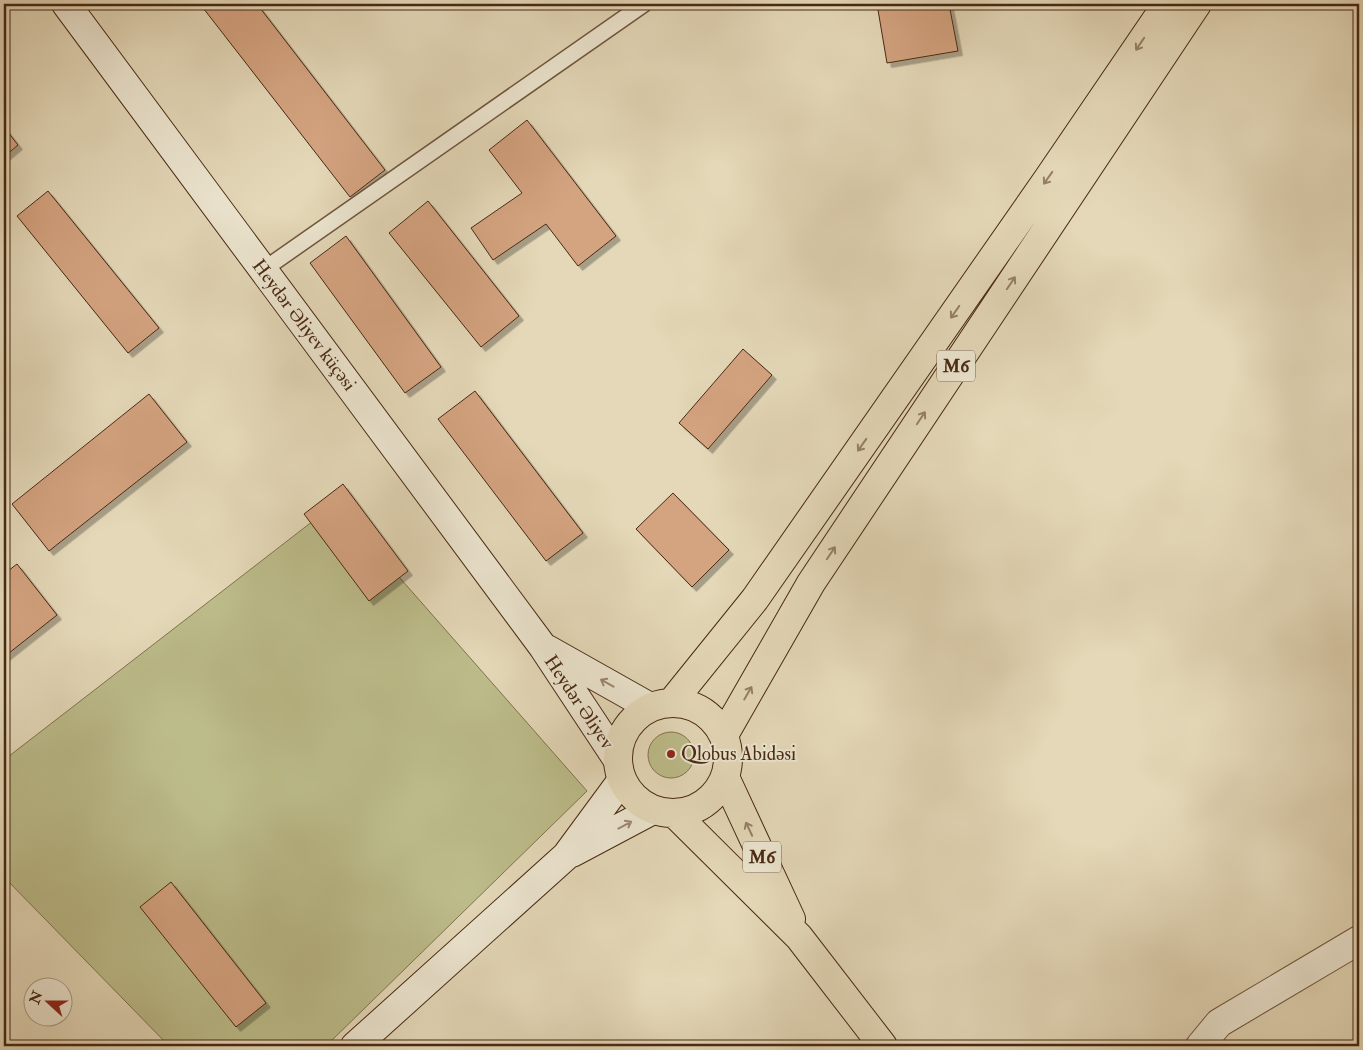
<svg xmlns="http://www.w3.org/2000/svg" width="1363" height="1050" font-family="'IM FELL Double Pica',serif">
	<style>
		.green { fill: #bcbc8a; stroke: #82724e }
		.building { fill: #d4a380; stroke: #482913; filter: url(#shadow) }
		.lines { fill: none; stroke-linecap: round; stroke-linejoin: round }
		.lane-casing { stroke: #6f553c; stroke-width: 18 }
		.street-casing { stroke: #6f553c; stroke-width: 30 }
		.secondary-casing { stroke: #482913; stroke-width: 30 }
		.highway-casing { stroke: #482913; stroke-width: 30 }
		.lane { stroke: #ede6d1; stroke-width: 15 }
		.street { stroke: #ede6d1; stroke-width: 28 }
		.secondary { stroke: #ede6d1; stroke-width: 28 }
		.highway { stroke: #e4d8b8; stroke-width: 28 }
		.oneway { stroke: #968066 }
		.oneway2 { stroke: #9a8872 }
		.poi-dot { fill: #8f2418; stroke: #ede6d1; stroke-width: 2 }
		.labels { text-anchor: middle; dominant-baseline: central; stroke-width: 4; stroke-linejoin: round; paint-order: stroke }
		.shield { fill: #ede6d1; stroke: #7a624c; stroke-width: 1 }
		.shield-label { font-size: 18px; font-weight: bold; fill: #482913 }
		.street-label { font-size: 19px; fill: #482913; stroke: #ede6d1 }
		.poi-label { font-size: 19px; fill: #482913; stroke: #ede6d1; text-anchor: start }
	</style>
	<defs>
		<filter id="shadow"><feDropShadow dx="4.5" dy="4.5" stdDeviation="0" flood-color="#0004"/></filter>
	</defs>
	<rect width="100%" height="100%" fill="#e4d8b8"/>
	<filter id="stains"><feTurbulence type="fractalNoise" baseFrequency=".004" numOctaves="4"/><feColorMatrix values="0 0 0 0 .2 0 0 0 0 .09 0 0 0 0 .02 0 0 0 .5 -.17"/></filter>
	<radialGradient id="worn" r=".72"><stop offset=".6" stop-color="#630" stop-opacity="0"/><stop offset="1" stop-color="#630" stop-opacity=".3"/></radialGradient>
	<path class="green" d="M335 504 587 791 326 1046H169L4 877V760Z
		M648 755a23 23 0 1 1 46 0a23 23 0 1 1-46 0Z"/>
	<path class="building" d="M200 4H257L385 170 350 197Z
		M877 4H949L958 51 887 63Z
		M527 120 616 236 578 266 546 224 493 260 471 228 522 193 489 150Z
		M4 127 18 145 4 157Z
		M48 191 159 328 128 353 17 216Z
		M428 201 519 316 481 347 389 233Z
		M346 236 441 367 405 393 310 263Z
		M743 349 772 375 708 449 679 423Z
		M475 391 583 533 546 561 438 419Z
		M149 394 187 442 49 551 12 504Z
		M343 484 408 571 369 601 304 514Z
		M673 493 729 550 692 587 636 529Z
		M17 564 57 615 4 657V574Z
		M171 882 266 1003 236 1027 140 907Z"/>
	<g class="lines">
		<g class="lane-casing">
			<path id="lane" d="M263 270 644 4"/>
		</g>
		<g class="street-casing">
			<path id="street" d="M1200 1046 1219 1023 1359 940"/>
		</g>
		<g class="secondary-casing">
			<path id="secondary" d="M66 4 543 647 617 759
				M547 649 650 707
				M572 853 653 810
				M355 1046 566 856 622 780"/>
		</g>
		<g class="highway-casing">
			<path id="highway" d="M672 702 755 599 1047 180 1167 4
				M618 758a55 55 0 1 1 110 0a55 55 0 1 1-110 0Z
				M724 735 811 583 1197 4
				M725 777 791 919
				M674 813 799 937 883 1046"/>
		</g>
		<use href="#lane" class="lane"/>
		<use href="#street" class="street"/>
		<use href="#secondary" class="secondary"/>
		<use href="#highway" class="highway"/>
	</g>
	<defs><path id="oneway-shaft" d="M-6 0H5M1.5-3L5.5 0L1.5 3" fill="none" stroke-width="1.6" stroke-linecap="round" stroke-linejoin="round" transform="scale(1.25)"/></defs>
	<g class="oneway">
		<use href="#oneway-shaft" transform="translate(1140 44) rotate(124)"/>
		<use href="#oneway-shaft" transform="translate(1048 178) rotate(125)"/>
		<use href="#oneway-shaft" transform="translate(1011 283) rotate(-56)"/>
		<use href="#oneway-shaft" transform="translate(955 312) rotate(125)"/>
		<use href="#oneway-shaft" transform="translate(921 418) rotate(-56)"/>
		<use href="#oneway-shaft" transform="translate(862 445) rotate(125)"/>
		<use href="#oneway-shaft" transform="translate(831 553) rotate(-56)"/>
		<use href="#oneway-shaft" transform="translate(748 693) rotate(-60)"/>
		<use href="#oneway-shaft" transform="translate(749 829) rotate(-115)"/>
	</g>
	<g class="oneway2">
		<use href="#oneway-shaft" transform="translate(607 683) rotate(-151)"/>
		<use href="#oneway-shaft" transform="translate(625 825) rotate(-28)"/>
	</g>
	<circle class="poi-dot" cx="671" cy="754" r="5"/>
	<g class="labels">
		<g class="shield">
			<rect x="937" y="350.5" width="38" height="31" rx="4"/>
			<rect x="743" y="841.5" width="38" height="31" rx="4"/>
		</g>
		<g class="shield-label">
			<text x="956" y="366">M6</text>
			<text x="762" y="857">M6</text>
		</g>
		<g class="street-label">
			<text transform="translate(304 325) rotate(53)">Heydər Əliyev küçəsi</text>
			<text transform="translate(579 702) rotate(56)">Heydər Əliyev</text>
		</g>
		<g class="poi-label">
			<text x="681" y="754">Qlobus Abidəsi</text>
		</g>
	</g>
	<rect width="1363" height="1050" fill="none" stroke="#e4d8b8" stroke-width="20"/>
	<rect x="5" y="5" width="1353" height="1040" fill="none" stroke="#482913" stroke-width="2.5"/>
	<rect x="10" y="10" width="1343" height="1030" fill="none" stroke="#482913"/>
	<g transform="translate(48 1002) rotate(291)"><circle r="24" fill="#ede6d1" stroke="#ab9a85"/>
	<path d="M0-4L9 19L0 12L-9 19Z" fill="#8f2418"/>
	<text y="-8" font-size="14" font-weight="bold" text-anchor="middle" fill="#482913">N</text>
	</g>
	<rect width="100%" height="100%" filter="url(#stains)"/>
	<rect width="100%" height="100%" fill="url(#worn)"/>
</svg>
